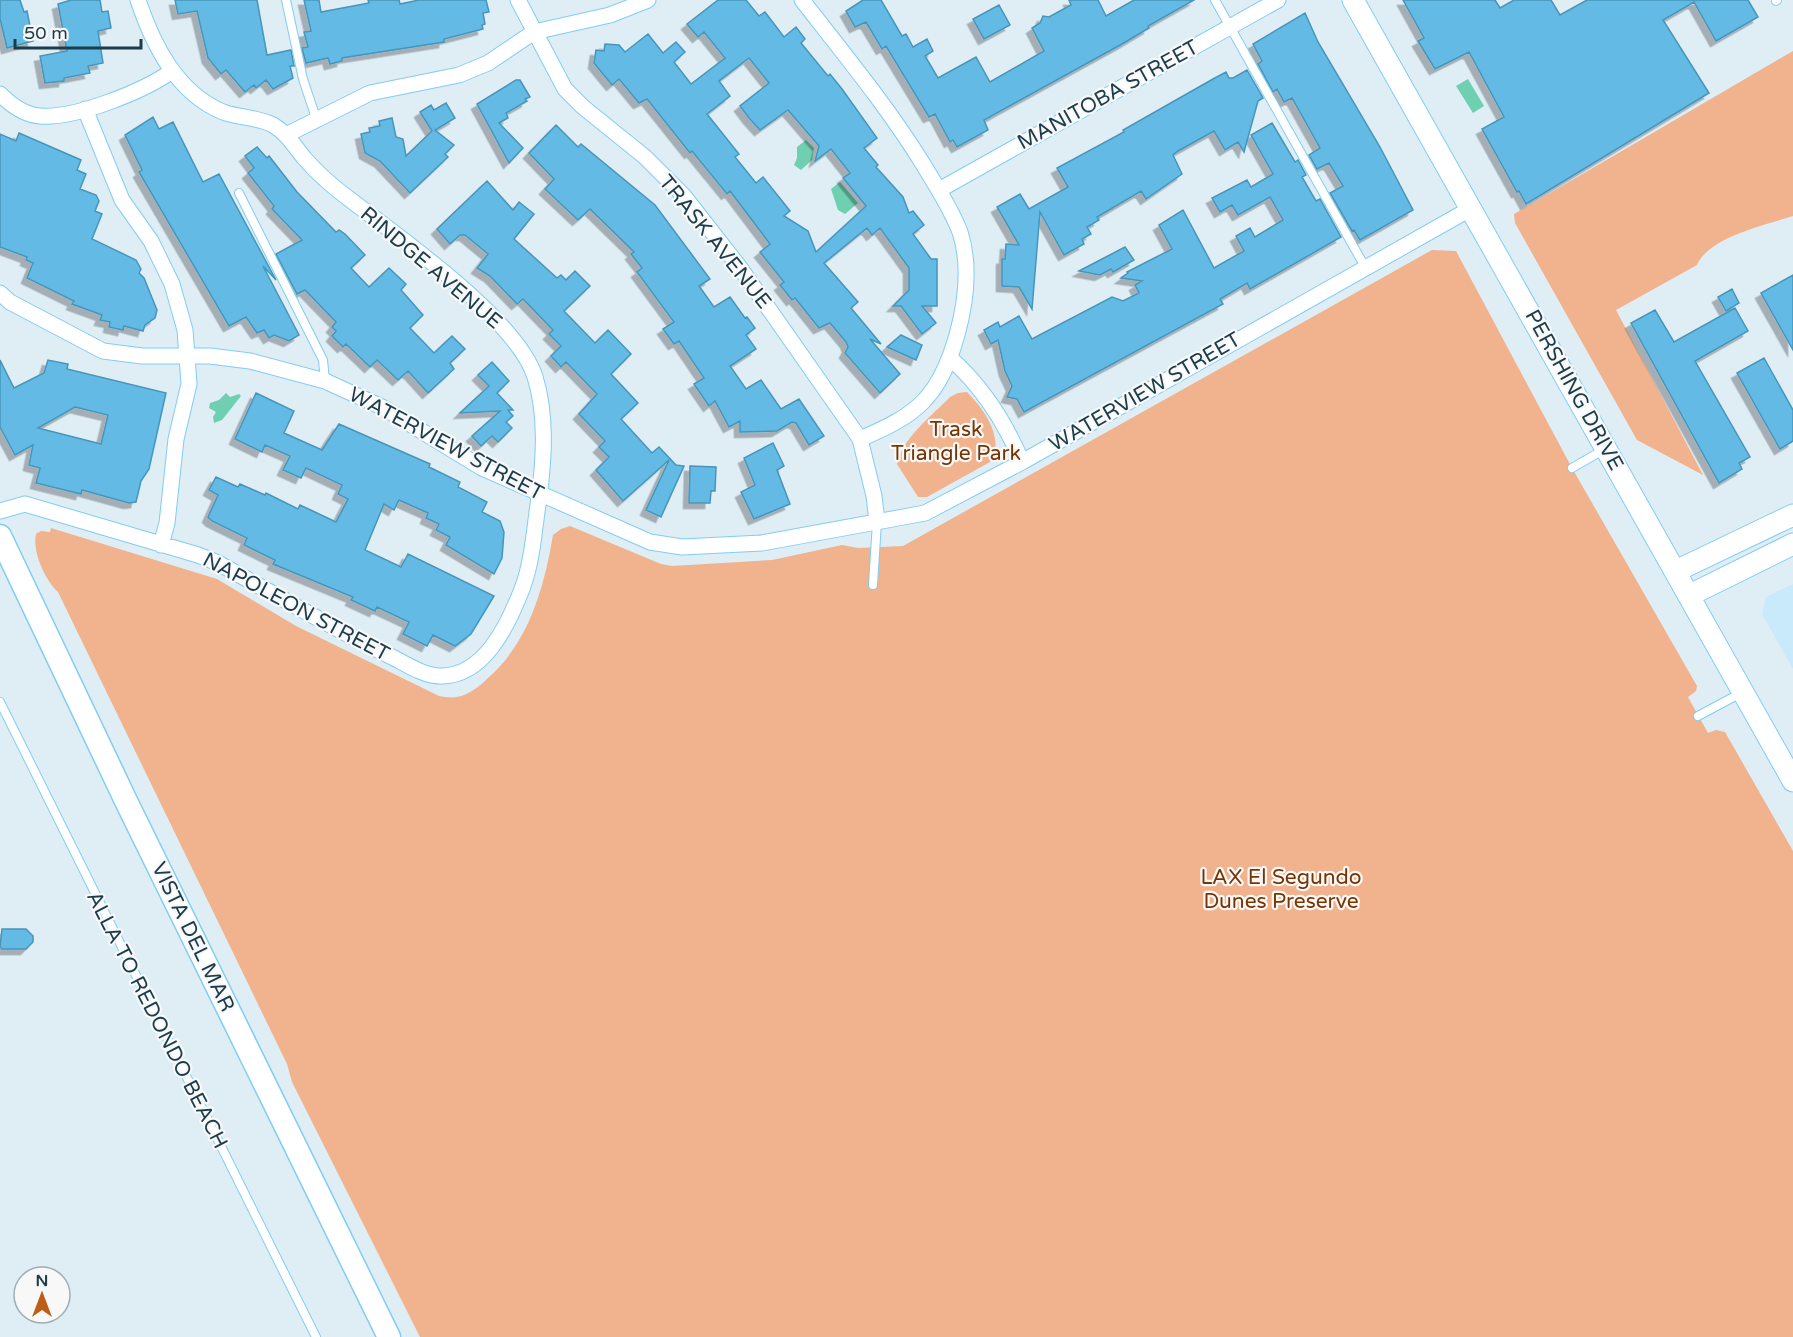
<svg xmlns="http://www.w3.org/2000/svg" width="1793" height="1337" font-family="'Varela Round',sans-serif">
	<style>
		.built { fill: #c9eafb }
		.green { fill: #f1b28e }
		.water { fill: #6ecfb1 }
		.building { fill: #63bae4; stroke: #4895ba; stroke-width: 1.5; fill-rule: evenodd; filter: url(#shadow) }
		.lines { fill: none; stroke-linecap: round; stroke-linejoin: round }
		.service-casing { stroke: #80cdf4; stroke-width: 10 }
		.minor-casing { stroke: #80cdf4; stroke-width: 17 }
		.secondary-casing { stroke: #80cdf4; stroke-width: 23 }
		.primary-casing { stroke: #80cdf4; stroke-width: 25 }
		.service { stroke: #fff; stroke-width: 8 }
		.minor { stroke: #fff; stroke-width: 15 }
		.secondary { stroke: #fff; stroke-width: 21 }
		.primary { stroke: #fff; stroke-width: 22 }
		.labels { text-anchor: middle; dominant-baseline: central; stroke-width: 4.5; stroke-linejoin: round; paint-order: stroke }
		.street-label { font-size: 21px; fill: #1b3c4b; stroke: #f8f8f8 }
		.park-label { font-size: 21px; fill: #773601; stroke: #f8f8f8 }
	</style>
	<defs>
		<filter id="shadow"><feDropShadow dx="-5.5" dy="5.5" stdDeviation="0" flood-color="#0004"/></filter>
	</defs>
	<rect width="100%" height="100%" fill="#dfedf5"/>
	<path class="built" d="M1793 584V669L1762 614 1766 597Z"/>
	<path class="green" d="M1793 51V216C1765 225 1709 237 1697 265L1616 310 1703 475 1637 440 1515 223 1514 214Z
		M1432 250 1456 251 1572 468 1697 686 1696 691 1688 697 1708 733 1716 730 1725 732 1793 851V1337H420L292 1082 287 1064 58 592C45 580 32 551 36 534L41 531 50 532 51 528 217 579 296 626 439 696C444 697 452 698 457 697 469 695 480 686 488 678 529 642 544 588 553 535L561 529 570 526 661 564 672 566 772 560 842 545 858 548 903 546Z
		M967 392C984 409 1006 440 990 462L927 497H918L897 464C903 437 931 417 950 397L958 393Z"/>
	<path class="water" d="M1468 79 1484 106 1473 113 1456 86Z
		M806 140 814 148 812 160 801 170 794 165 797 158V147Z
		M840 182 858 203 845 214 838 210 831 189Z
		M226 393 230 397 239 394 241 396 222 420 214 423 213 417 216 412 209 408 210 403 219 400Z"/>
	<path class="building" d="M0 0H20L24 12 27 11 33 41 7 48 0 19Z
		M71 0H100L102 12 108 11 111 28 98 31 103 63 88 66 90 73 64 78V81L45 83 40 56 67 51 58 4Z
		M175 0H257L267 55 291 50 294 66H290L293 78 273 89 266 80 256 88 254 85 245 92 226 70 221 74 208 58 197 11 178 14Z
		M304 0H319L321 12 369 3 368 0H399L400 4 419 0H486L489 12 483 13 485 24 482 25 483 29 444 39V42L342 58V61L330 64 328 58 306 63 302 48 308 47 304 32 311 31Z
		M718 0H746L759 16 765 12 784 37 796 27 805 39 801 43 828 76 830 74 842 89 877 138 864 148 878 165 876 167 903 197 909 213 913 211 924 225 913 234 931 259H937V306H922L936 323 922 334 901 306H893L909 290V268L880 228 872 235 867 228 824 263 858 302 851 308 881 344 870 339 900 374 880 393 845 353 848 347 846 342 830 323 819 328 795 298 792 300 780 285 784 282 760 252 770 244 730 191 727 194 692 151 690 153 647 99 639 103 619 79 612 85 594 63 596 50 604 51 605 44 619 45 625 52 648 34 663 53 676 42 685 52 674 62 691 84 725 58 704 32 698 37 687 24ZM749 58 769 83 740 106 749 118 760 130 788 110 819 146 815 161 831 149 850 173 843 178 866 206 816 252 808 231 784 216 790 211 763 177 756 183 735 157 739 154 707 114 730 96 719 81Z
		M863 0H881L902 36 906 34 913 47 927 39 933 51 925 56 938 78 976 57 990 82 1044 51 1032 28 1040 23 1043 16 1049 17 1071 5 1069 0H1098L1106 16 1134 0H1194L1148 26 1149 28 1122 44 984 120 988 130 957 147 953 140 950 142 935 114 929 117 886 46 882 49 866 22 855 27 846 11Z
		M1403 0H1495L1500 8 1514 0H1551L1560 15 1587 0H1748L1758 17 1716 41 1694 2 1663 20 1709 93 1526 204 1519 191 1517 192 1482 129 1504 117 1469 52 1435 69 1418 41 1424 38Z
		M999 5 1010 25 984 39 973 19Z
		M1305 13 1318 42 1380 147 1413 210 1360 240 1354 230 1352 231 1330 193 1343 186 1329 163 1317 169 1309 155 1320 148 1292 98 1284 102 1277 89 1273 92 1258 64 1262 61 1253 44Z
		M1247 70 1263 98 1258 101 1244 152 1238 142 1225 150 1214 131 1178 151 1173 155 1182 174 1146 199 1141 191 1097 217 1099 220 1087 227 1091 234 1082 239 1084 244 1064 255 1040 212 1032 309 1019 287 1002 286V259H1005L1006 244 1019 245 997 207 1020 194 1029 209 1068 187 1057 168 1124 132 1123 130 1213 79 1226 72 1229 78H1233Z
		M516 80H520L530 97 525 99 527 101 506 113 508 118 499 123 523 148 509 163 477 104Z
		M446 103 455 118 435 130 454 145 445 154 448 157 410 193 380 161 365 153 361 134 370 132 369 128 380 126 379 121 392 118 396 137 403 139 406 156 432 131 420 112 431 105 434 110Z
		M153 117 159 129 173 122 203 182 219 174 276 280 263 266 299 335 289 341 274 335 269 338 264 330 257 333 246 317 229 326 139 172 142 170 125 135Z
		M1272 123 1295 162 1298 160 1306 175 1302 177 1316 201 1320 199 1341 237 1250 289 1247 283 1220 299 1223 304 1024 412 1017 399 1007 397 1012 386 1005 371 998 340 991 344 984 330 998 322 1000 327 1019 316 1032 339 1112 297 1123 301 1139 293 1135 285 1142 281 1121 278 1128 273 1127 272 1172 249 1159 225 1183 210 1214 268 1244 251 1236 236 1250 228 1255 237 1283 220 1270 197 1238 215 1232 205 1220 212 1212 198 1247 180 1251 187 1273 174 1251 135Z
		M556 125 578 147 581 144 655 205 710 279 699 286 714 307 730 297 745 318 747 317 755 328 746 335 756 349 730 366 746 389 761 380 781 409 799 399 824 436 809 445 796 423 792 422 777 431 740 432V421L729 427 715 401 709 406 694 384 704 378 679 341 674 344 663 329 674 322 637 272 642 268 631 254 634 252 590 209 578 220 545 189 554 179 529 153Z
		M19 133 81 160 77 170 86 174 80 189 96 195 99 201 95 211 102 214 92 239 136 260 141 269 139 273 144 278 157 310 155 318 145 325 143 331 124 326 123 330 109 327 110 322 100 320 102 315 72 304 74 301 27 278 33 263 26 260 27 257 0 247V134L16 141Z
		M257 147 267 158 269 156 297 192 336 232 339 230 345 234 365 255 351 268 369 287 389 268 406 284 401 290 423 315 410 328 434 353 452 336 465 349 450 363 454 369 428 393 408 371 398 380 377 360 370 367 346 344 343 347 332 336 336 331 332 327 336 322 305 290 297 294 276 254 302 240 272 209 274 206 248 173 254 168 245 156Z
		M487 181 513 210 519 202 534 214 514 239 557 278 561 275 566 280 575 271 590 286 564 311 595 343 608 330 631 354 611 374 638 403 621 419 652 453 659 447 676 465 684 466 661 517 646 510 669 460 623 501 596 470 609 457 599 447 605 441 579 414 597 394 566 362 561 367 551 356 561 346 549 334 553 330 523 299 517 304 490 276 477 268 488 254 465 235H460L450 244 437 229Z
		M1125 247 1134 260 1113 272 1111 269 1100 275 1079 271Z
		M1793 275V350L1761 293Z
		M1732 289 1739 303 1726 311 1718 297Z
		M1735 308 1748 331 1695 361 1750 457 1739 463 1742 469 1719 483 1631 323 1655 310 1674 342Z
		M901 335 922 345 916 360 887 347Z
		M1764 358 1793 410V441L1780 449 1737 373Z
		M0 360 14 388 44 373 48 360 68 364 67 369 166 393 149 469 141 481 136 502 129 503 82 490 81 494 36 483 40 468 29 465 33 445 15 455 0 427ZM75 407 108 415 101 444 38 428Z
		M492 362 509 381 497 393 513 410H508L513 416 506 422 512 428 498 442 492 436 481 446 472 436 500 411 460 413 489 386 478 375Z
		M256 393 294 411 284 433 322 450 339 424 430 464 429 467 460 482 458 487 487 502 482 512 500 521 504 532 502 558 494 574 446 545 450 537 436 530 439 524 426 518 428 513 399 500 394 510 384 504 365 550 401 567 408 554 494 596 471 634 455 646 433 635 427 646 403 634 409 622 377 607 375 611 351 600 353 597 273 564 275 560 244 545 247 538 212 521 208 517 218 495 209 490 216 477 238 487 240 484 265 495 266 493 298 509 300 505 336 522 348 499 338 494 342 485 306 468 301 478 283 470 290 456 265 445 262 452 235 439Z
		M773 443 784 466 777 470 790 504 754 519 741 492 755 485 744 458Z
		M690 466 716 467 715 491H711L710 503H689Z
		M2 929H26L33 936V942L26 949H2L0 947Z"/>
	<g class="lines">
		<g class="service-casing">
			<path id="service" d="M286 0 303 79 316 118
				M1215 0 1365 267
				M1776 1 1777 0
				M239 193 323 360 325 381
				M1572 468 1605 449
				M873 585 877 522
				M0 702 316 1337
				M1698 716 1741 693"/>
		</g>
		<g class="minor-casing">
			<path id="minor" d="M518 0 565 89 583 107 645 157 684 196 741 269 860 439
				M802 0C844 54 887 106 923 164 936 186 951 208 960 232 971 266 966 302 957 335 939 398 917 415 860 439L874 496 877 522
				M0 94C11 105 24 115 40 116 75 119 144 91 172 71
				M85 109 122 200 151 241 172 284 185 330 189 384 176 439 167 523 161 545
				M286 135 370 93 459 75 488 63 534 32 610 15 648 0
				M939 190 1278 0
				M0 293 10 302 103 351 142 356H210L250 361 325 381 384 408 482 468 650 542 682 547 762 543 925 513 1022 462 1470 209
				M950 358C983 387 1005 422 1022 462
				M0 511 25 504 198 555 218 563C276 595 332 628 392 657 406 664 424 676 440 676 484 677 508 625 522 589 533 560 534 529 539 498 544 459 547 415 535 377 517 319 397 236 348 198 332 186 318 174 305 159 295 147 287 133 273 125 258 117 239 118 223 112 177 93 153 45 138 0"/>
		</g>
		<g class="secondary-casing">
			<path id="secondary" d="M1353 0 1793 781
				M1676 571 1793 515
				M1690 595 1793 544"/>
		</g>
		<g class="primary-casing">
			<path id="primary" d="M0 536 126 801 389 1337"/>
		</g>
		<use href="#service" class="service"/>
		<use href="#minor" class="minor"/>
		<use href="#secondary" class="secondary"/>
		<use href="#primary" class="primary"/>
	</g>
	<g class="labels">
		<g class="street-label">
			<text transform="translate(1108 95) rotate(-29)">MANITOBA STREET</text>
			<text transform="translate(715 242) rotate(51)">TRASK AVENUE</text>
			<text transform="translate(431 268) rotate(40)">RINDGE AVENUE</text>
			<text transform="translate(1574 390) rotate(61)">PERSHING DRIVE</text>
			<text transform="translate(1145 392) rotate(-30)">WATERVIEW STREET</text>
			<text transform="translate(446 444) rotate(28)">WATERVIEW STREET</text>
			<text transform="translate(296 607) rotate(28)">NAPOLEON STREET</text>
			<text transform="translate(193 937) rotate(64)">VISTA DEL MAR</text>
			<text transform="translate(157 1020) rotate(63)">ALLA TO REDONDO BEACH</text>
		</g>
		<g class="park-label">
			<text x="956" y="429">Trask<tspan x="956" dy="24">Triangle Park</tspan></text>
			<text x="1281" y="877">LAX El Segundo<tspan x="1281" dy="24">Dunes Preserve</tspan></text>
		</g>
	</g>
	<g transform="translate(42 1295)"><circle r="28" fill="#f8f8f8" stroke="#a0adb3" stroke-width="1.5"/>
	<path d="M0-4.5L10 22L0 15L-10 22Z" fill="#bc5e15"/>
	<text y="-9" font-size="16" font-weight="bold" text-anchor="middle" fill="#1b3c4b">N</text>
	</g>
	<path d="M15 39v9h126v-9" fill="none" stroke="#1b3c4b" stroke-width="3"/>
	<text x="24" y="39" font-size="18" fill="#1b3c4b" stroke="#f8f8f8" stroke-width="4.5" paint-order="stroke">50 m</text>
</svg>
